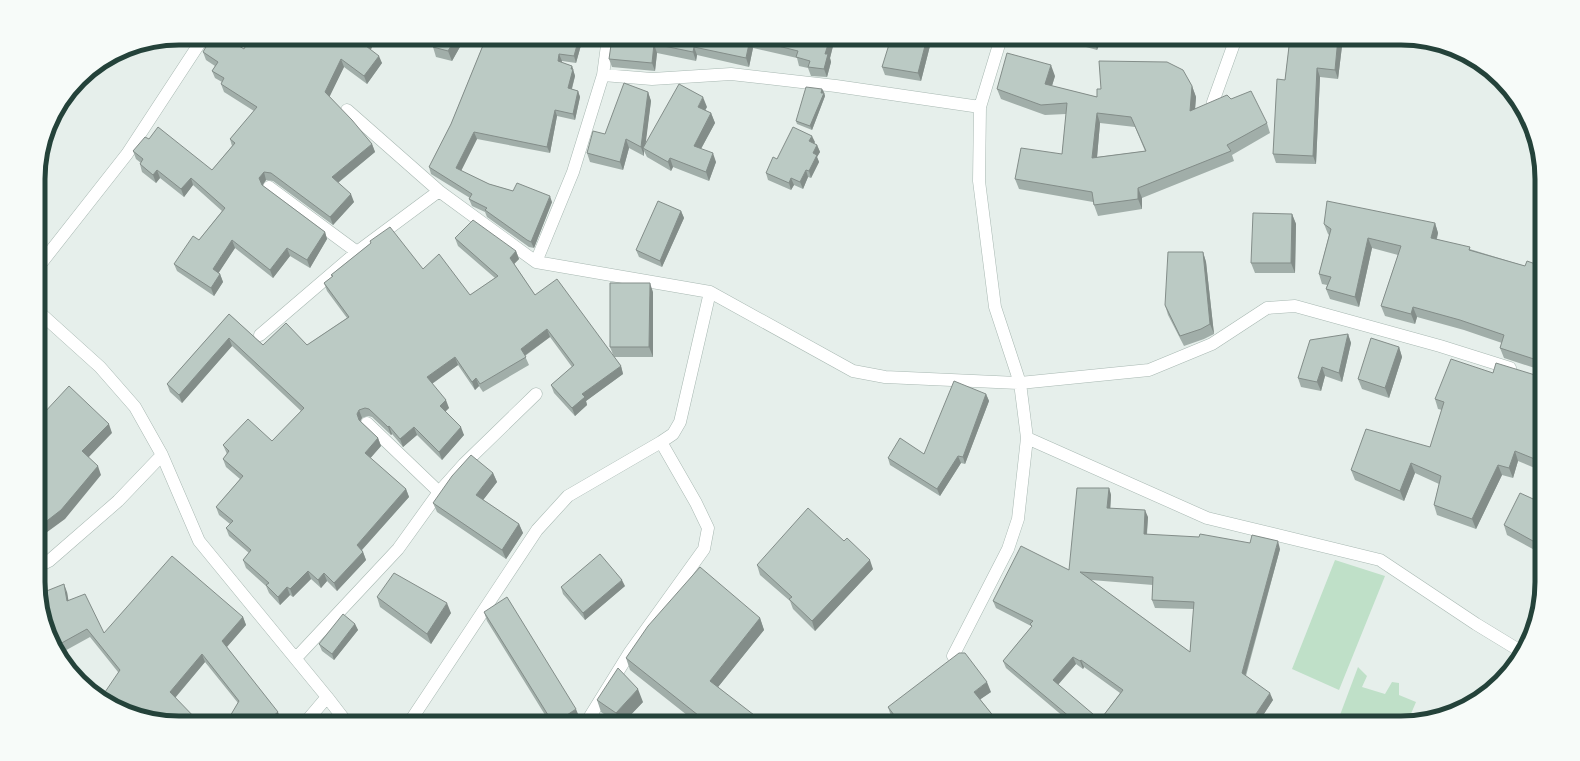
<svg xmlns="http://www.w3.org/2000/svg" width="1580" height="761" font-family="Lato,sans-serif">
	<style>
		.green { fill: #bfe0c8 }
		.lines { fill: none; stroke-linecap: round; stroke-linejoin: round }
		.minor-casing { stroke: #a8b8b2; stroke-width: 13 }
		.minor { stroke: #fff; stroke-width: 12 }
		.wall { fill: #a1aea9; fill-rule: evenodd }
		.shaded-wall { fill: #838d89 }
		.building { fill: #bbcac4; stroke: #838d89; fill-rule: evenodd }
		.rim { fill: none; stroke: #24423a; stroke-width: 5 }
	</style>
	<rect width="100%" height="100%" fill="#e6efeb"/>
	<path class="green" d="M1335 560 1385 576 1339 690 1292 669Z
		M1358 667 1367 676 1362 687 1385 694 1392 682 1399 683V695L1416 702 1407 723H1337Z"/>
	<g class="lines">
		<g class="minor-casing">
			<path id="minor" d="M603 75 652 79 731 74 836 86 980 107
				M1213 102 1236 38
				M347 110 439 191 536 262 710 292 853 371 885 377 1020 383 1149 370 1212 344 1267 308 1295 306 1440 346 1510 368
				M269 187 357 252
				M536 262 573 172 603 75 608 38
				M39 266 127 154 203 38
				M39 312 100 367 135 407 162 455 199 541 327 697 347 723
				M260 335 357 252 439 191
				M367 423 439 492
				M1027 438 1207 518 1380 560 1476 624 1522 652
				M39 566 49 561 118 501 162 455
				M953 656 1008 549 1018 519 1027 438 1020 383 995 307 979 181 980 107 1001 38
				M296 658 398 549 439 492 464 464 536 394
				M305 723 327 697
				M409 723 537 530 568 496 661 442 673 434 680 422 710 292
				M586 723 630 652 704 549 708 528 696 503 661 442"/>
		</g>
		<use href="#minor" class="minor"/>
	</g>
	<path class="wall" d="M465 38 452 61 436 57 433 47Z
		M486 38H583L576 63 562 61 561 62 572 66 575 76 572 89 578 91 580 97 575 120 557 116 550 153 477 139 461 171 489 184 552 202 534 248 529 247 487 217 485 212 472 206 469 199 470 198 431 174 429 167 451 124Z
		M612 38H835L830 58 831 62 827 77 811 76 808 68 799 66 797 58 753 48 749 67 697 55 696 61 657 53 655 71 612 67 609 59Z
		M932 38 921 81 885 75 882 67Z
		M971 38H987L985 42Z
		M1053 38H1102L1097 50Z
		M1290 38H1339L1342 46 1338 79 1320 77 1316 164 1276 163 1273 154 1285 80Z
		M244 49 371 50 382 63 367 84 344 67 329 96 372 144 375 152 338 183 354 202 333 225 273 181 266 180 262 185 325 232 327 239 310 268 290 256 273 278 235 248 218 273 220 274 223 282 214 296 177 271 174 264 199 240 222 211 193 185 184 197 160 178 156 183 142 172 140 164 141 163 136 159 133 151 149 139 212 170 232 146 230 139 254 111 224 92 221 84 222 82 215 78 212 71 215 66 206 60 203 52Z
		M1055 76 1052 86 1097 97 1192 86 1196 97 1195 109 1231 99 1267 123 1270 133 1232 155 1234 161 1142 198V209L1098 216 1094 205 1093 202 1019 189 1015 179 1062 154 1066 114 1045 115 1001 99 997 89ZM1100 123 1135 127 1145 151 1097 157Z
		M648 92 651 101 645 144 707 107 705 110 711 113 715 123 701 149 716 162 709 181 673 167 671 171 647 157 644 151V156L629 148 623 170 590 162 587 153 605 134Z
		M824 92 825 96 812 130 797 124 796 121Z
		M815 142 814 143 817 145 820 152 817 157 819 162 811 178 808 177 803 189 794 185 791 190 768 180 766 173 777 159Z
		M681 211 684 218 662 267 639 257 636 250Z
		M1292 214 1296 224 1295 273H1255L1251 263Z
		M1435 223 1438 233 1437 239 1525 266H1541V370L1504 358 1500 348 1502 343 1464 330 1417 317 1415 324 1385 316 1381 306 1398 255 1372 248 1359 307 1330 299 1326 289 1327 285 1322 284 1319 274 1329 235 1328 234 1324 224Z
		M455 238 516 251 519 259 514 264 535 295 614 357 610 347 653 292V357H614L621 366 623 374 586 401 587 405 575 416 554 393 551 385 572 367 550 337 525 356 529 365 483 392 479 386 475 390 458 365 432 384 449 408 445 411 464 435 442 460 417 435 403 447 392 434 391 435 372 417 368 416 362 418 360 421 378 438 381 446 370 458 406 489 409 497 362 550 363 552 366 560 337 591 327 581 321 588 311 579 293 597 290 595 280 605 269 593 266 586 246 568 243 560 249 553 229 536 226 528 230 524 219 515 216 507 240 479 226 467 223 459 227 454 223 445 272 441 301 411 232 346 182 403 170 392 167 384 229 314 263 345H307L347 318 327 291 324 283 332 277 331 275 371 243 370 241 423 269 470 295 495 278 458 246Z
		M1203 252 1206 262 1214 334 1204 339 1184 346 1168 315 1165 305Z
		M1348 334 1351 343 1342 382 1325 376 1321 391 1301 387 1298 378Z
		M1399 347 1402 357 1389 398 1362 389 1358 379Z
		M1493 373 1535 375 1541 374 1542 471 1518 461 1513 478 1502 475 1476 529 1437 515 1434 505 1439 484 1415 473 1404 501 1355 480 1351 470 1430 447 1442 410 1438 409 1435 399Z
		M986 394 989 401 965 464 961 463 940 496 890 465 888 458 924 454Z
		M493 473 497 482 483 500 519 524 523 533 506 559 437 512 433 503Z
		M1109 488 1111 495 1110 508 1148 517 1147 535 1250 543 1280 549 1246 676 1273 700 1258 723H1071L1006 668 1003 661 1031 627V626L996 608 993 601 1069 570ZM1091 580 1153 585 1152 600 1155 608 1194 609 1190 652ZM1076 664 1083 669 1084 667 1120 693 1100 720 1058 685Z
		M1542 503V554L1507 535 1504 525Z
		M757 565 873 569 815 631 793 609 790 601 760 575Z
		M625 586 585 620 563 594 561 587Z
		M67 592 68 600 104 633 243 617 246 625 227 647 281 720 278 723H226L238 703 205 662 176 697 179 723 125 712 118 672 90 637 61 653 60 650 39 600Z
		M377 597 451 613 431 644 380 607Z
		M484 612 580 719 574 723H550L487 621Z
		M760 618 764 630 718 687 760 723H697L630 670 626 658Z
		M355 624 358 630 334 660 322 651 319 644Z
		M991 692 980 699 999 723H896L891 716 888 707Z
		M597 700 643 702 623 723H617L601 712Z"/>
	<path class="shaded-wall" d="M370 38H376L369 54 366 46Z
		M456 38H465L452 61 448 51Z
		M579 38H583L576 63 574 56Z
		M830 38H835L830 58 831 62 827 77 824 69 825 54Z
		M927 38H932L921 81 918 73Z
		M1095 38H1102L1097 50 1094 40Z
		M1338 38 1342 46 1338 79 1335 70Z
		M750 39 753 48 749 67 746 58Z
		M654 44 657 53 655 71 652 63Z
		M694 47 697 55 696 61 693 52Z
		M559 54 562 61 560 67 558 61Z
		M379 56 382 63 367 84 364 76Z
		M341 59 344 67 328 100 325 92Z
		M1051 65 1055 76 1049 95 1045 84Z
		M572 66 575 76 570 95 568 88Z
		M1317 68 1320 77 1316 164 1313 156Z
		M90 70 91 71 78 83 86 73Z
		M1192 86 1196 97 1194 122 1190 111Z
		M822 89 824 92 823 94 824 93 825 96 812 130 810 126Z
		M578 91 580 97 575 120 573 114Z
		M648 92 651 101 645 149 643 148 644 151V156L641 147Z
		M703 97 707 107 702 116 698 107Z
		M555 110 557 116 550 153 547 147Z
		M711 113 715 123 697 156 694 146Z
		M1097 113 1100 123 1096 169 1092 158Z
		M474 132 477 139 459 175 456 168Z
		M812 136 815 142 812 148 809 141Z
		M626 139 629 148 623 170 620 162Z
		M372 144 375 152 335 185 332 177Z
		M817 145 820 152 817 157 819 162 811 178 809 171 813 153Z
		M713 153 716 162 709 181 706 172Z
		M670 158 673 167 671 171 668 162Z
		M157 170 160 178 156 183 153 175Z
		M806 170 808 177 803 189 800 182Z
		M264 172 266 180 262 186 259 178Z
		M191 178 193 185 184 197 181 189Z
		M791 178 794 185 791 190 789 183Z
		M1138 188 1142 198V209L1138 199Z
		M351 194 354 202 333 225 330 217Z
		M550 196 552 202 534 248 531 242Z
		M681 211 684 218 662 267 660 261Z
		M1292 214 1296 224 1295 273 1291 263Z
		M1435 223 1438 233 1434 248 1431 238Z
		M325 232 327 239 310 268 307 260Z
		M1368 238 1372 248 1359 307 1355 297Z
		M232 240 235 248 216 277 213 269Z
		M287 248 290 256 273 278 270 270Z
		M516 251 519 259 512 266 510 258Z
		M1203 252 1206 262 1214 334 1210 324Z
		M220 274 223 282 214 296 211 288Z
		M650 283 653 292V357L649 347Z
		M1413 307 1417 317 1415 324 1411 314Z
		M547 329 550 337 524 356 521 349Z
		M1348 334 1351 343 1342 382 1339 373Z
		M229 338 232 346 182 403 179 395Z
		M1399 347 1402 357 1389 398 1385 388Z
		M455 357 458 365 430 385 427 377Z
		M621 366 623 374 586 401 587 405 575 416 572 408 582 394Z
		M1322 367 1325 376 1321 391 1317 382Z
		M476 378 479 386 475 390 472 382Z
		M986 394 989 401 965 464 963 457Z
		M446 400 449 408 443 414 440 406Z
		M359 410 362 418 360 422 362 428 357 414Z
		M109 424 112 433 86 460 82 451Z
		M389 426 392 434 391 435 388 427Z
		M414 427 417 435 403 447 400 439Z
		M461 427 464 435 442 460 439 452Z
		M378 438 381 446 368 461 365 453Z
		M1515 451 1518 461 1513 478 1509 468Z
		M958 456 961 463 940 496 937 489Z
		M1411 463 1415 473 1404 501 1400 491Z
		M1498 465 1502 475 1476 529 1472 519Z
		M98 466 101 475 65 519 39 538V527Z
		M493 473 497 482 480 504 476 495Z
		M1109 488 1111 495 1110 515 1107 508Z
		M406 489 409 497 359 553 357 545Z
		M1145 510 1148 517 1146 542 1144 534Z
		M519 524 523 533 506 559 502 550Z
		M1278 541 1280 549 1244 680 1242 673Z
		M363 552 366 560 337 591 334 583Z
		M870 560 873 569 815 631 812 621Z
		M308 571 311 579 293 597 290 589Z
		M324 573 327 581 321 588 318 580Z
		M622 580 625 586 585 620 583 613Z
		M64 584 67 592 70 609 67 601Z
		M287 587 290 595 280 605 278 597Z
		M447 603 451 613 431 644 427 634Z
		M243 617 246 625 225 649 222 641Z
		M760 618 764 630 714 692 710 681Z
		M355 624 358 630 334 660 332 654Z
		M202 654 205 662 173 700 170 692Z
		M1073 657 1076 664 1055 688 1053 680Z
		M1081 660 1084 667 1083 669 1080 661Z
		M987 682 991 692 978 701 974 692Z
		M638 689 643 702 623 723H620L616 713Z
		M1270 693 1273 700 1258 723H1250Z
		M576 709 580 719 574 723H555Z
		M278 712 281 720 278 723H265Z"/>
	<path class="building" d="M211 38H226L244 49 250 38H370L366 46 379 56 364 76 341 59 325 92 352 120 372 144 332 177 351 194 330 217 271 173 264 172 259 178 262 185 325 232 307 260 287 248 270 270 232 240 213 269 220 274 211 288 174 264 193 236 199 240 225 208 191 178 181 189 157 170 153 175 140 164 143 159 133 151 145 137 149 139 158 127 212 170 235 143 230 139 257 107 221 84 224 78 212 71 218 62 203 52Z
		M435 38H456L448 51 433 47Z
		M486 38H579L574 56 559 54 558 61 572 66 571 69H573L568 88 578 91 573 114 555 110 547 147 474 132 456 168 489 184 513 191 517 183 550 196 531 242 527 240 485 210 487 208 469 199 472 194 429 167 451 124Z
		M612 38H830L825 54H828L824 69 808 67 810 61 796 57 798 51 750 39 746 58 694 47 693 52 654 44 652 63 609 59Z
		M891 38H927L918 73 882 67Z
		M1087 38H1095L1094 40Z
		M1290 38H1338L1335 70 1317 68 1313 156 1273 154 1277 79 1285 80Z
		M1007 53 1051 65 1045 84 1097 97V89H1101L1099 61 1167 62 1183 70 1192 86 1190 111 1227 95 1231 99 1251 91 1267 123 1227 145 1231 151 1138 188V199L1094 205 1092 192 1015 179 1021 148 1062 154 1067 103 1041 105 997 89ZM1097 113 1131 117 1146 151 1092 158Z
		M624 83 648 92 641 147 626 139 620 162 587 153 593 131 605 134Z
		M679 84 703 97 698 107 711 113 694 146 713 153 706 172 670 158 668 162 643 148Z
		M806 87 822 89 821 93H824L810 126 796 121Z
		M793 127 812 136 809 141 817 145 813 153 817 155 809 171 806 170 800 182 791 178 789 183 766 173 773 157 777 159Z
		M658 201 681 211 660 261 636 250Z
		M1327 201 1435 223 1431 238 1470 247 1469 250 1525 266 1527 261 1541 266V363L1540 361 1500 348 1504 335 1460 320 1413 307 1411 314 1381 306 1401 246 1368 238 1355 297 1326 289 1331 277 1319 274 1331 229 1324 224Z
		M1253 213 1292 214 1291 263H1251Z
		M473 220 516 251 510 258 535 295 557 279 621 366 582 394 585 397 572 408 551 385 574 365 547 329 521 349 526 357 480 384 476 378 472 382 455 357 427 377 446 400 440 406 461 427 439 452 414 427 400 439 389 426 388 427 369 409 365 408 359 410 357 414 359 420 378 438 365 453 406 489 357 545 363 552 334 583 324 573 318 580 308 571 290 589 287 587 278 597 266 585 269 583 243 560 251 550 226 528 233 521 216 507 243 476 223 459 229 451 223 445 248 419 272 441 304 408 229 338 179 395 167 384 229 314 263 345 286 323 307 345 349 317 324 283 333 276 331 275 371 243 370 241 390 227 423 269 439 254 470 295 498 276 455 238Z
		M1168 252H1203L1210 324 1201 329 1180 336 1165 305Z
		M610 283H650L649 347H610Z
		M1348 334 1339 373 1322 367 1317 382 1298 378 1310 340Z
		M1371 338 1399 347 1385 388 1358 379Z
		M1451 359 1493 373 1496 363 1535 375 1541 374 1542 462 1515 451 1509 468 1498 465 1472 519 1434 505 1441 476 1411 463 1400 491 1351 470 1366 429 1430 447 1444 402 1435 399Z
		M954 381 986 394 963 457 958 456 937 489 888 458 900 438 924 454Z
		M69 386 109 424 82 451 98 466 61 510 39 527V410L43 414Z
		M471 455 493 473 476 495 519 524 502 550 433 503 452 476Z
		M1077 488H1109L1107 508 1145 510 1144 534 1199 537 1200 534 1250 543 1252 535 1278 541 1242 673 1270 693 1250 723H1077L1003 661 1032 626 1030 624 1033 621 993 601 1021 546 1069 570ZM1080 572 1153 577 1152 600 1194 602 1190 652ZM1073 657 1080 661 1081 660 1123 690 1100 720 1053 680Z
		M1520 493 1542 503V546L1504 525Z
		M808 508 844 541 847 538 870 560 812 621 789 599 792 597 757 565Z
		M600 554 622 580 583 613 561 587Z
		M172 556 243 617 222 641 278 712 265 723H226L239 701 202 654 170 692 200 723H179L147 717 146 715 145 716 125 712 103 695 120 670 87 629 58 645 57 641 56 642 39 600V594L64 584 67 601 85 594 104 633Z
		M700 567 760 618 710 681 754 715 760 723H717L716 721 714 723H708L626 658 648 626Z
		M394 573 447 603 427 634 377 597Z
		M507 597 576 709 555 723H553L484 612Z
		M343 614 355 624 332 654 319 644Z
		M959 653H965L987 682 974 692 999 723H900L888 707Z
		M618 668 638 689 616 713 597 700Z
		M839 717 842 723H827Z"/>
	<path d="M0 0H1580V761H0ZM179 45H1401A134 134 0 0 1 1535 179V582A134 134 0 0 1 1401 716H179A134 134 0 0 1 45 582V179A134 134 0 0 1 179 45Z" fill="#f7fbf9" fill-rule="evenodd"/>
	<path class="rim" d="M179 45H1401A134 134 0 0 1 1535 179V582A134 134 0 0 1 1401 716H179A134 134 0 0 1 45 582V179A134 134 0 0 1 179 45Z"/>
</svg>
